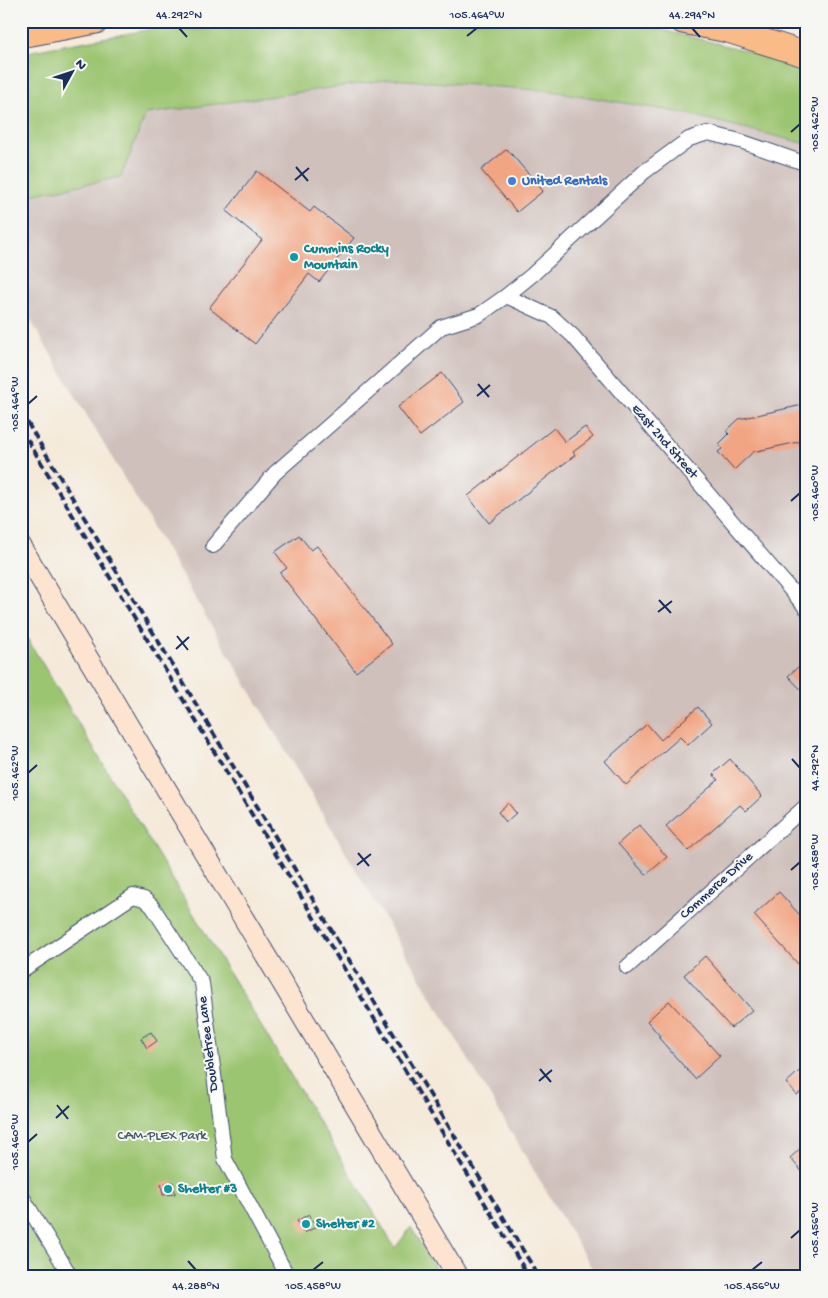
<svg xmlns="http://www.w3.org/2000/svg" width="828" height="1298" font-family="'Gochi Hand',sans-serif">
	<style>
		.industrial { fill: #cfc0bb }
		.green { fill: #9cc571; stroke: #5c7a68 }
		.building { fill: #f2a583 }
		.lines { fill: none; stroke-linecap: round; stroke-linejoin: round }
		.minor-casing { stroke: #3c4b71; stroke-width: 16 }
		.secondary-casing { stroke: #3c4b71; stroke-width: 22 }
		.motorway-casing { stroke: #3c4b71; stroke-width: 27 }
		.minor { stroke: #fff; stroke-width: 14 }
		.secondary { stroke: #fde4d0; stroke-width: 20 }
		.motorway { stroke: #f9bc89; stroke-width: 25 }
		.rail { stroke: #1b2f5e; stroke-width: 4; stroke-dasharray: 8 4; stroke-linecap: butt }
		.ticks { fill: none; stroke: #1b2f5e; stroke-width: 2 }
		.shop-dot { fill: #3f7fe0; stroke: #f6f6f2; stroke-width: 2 }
		.culture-dot { fill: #0f9aa8; stroke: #f6f6f2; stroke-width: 2 }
		.labels { text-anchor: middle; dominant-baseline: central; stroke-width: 4; stroke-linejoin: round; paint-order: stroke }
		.shop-label { font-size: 14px; font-weight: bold; fill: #366cbe; stroke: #f6f6f2; text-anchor: start }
		.culture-label { font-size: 14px; font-weight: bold; fill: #0d838f; stroke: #f6f6f2; text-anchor: start }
		.street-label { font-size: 14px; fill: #1b2f5e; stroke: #f6f6f2 }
		.park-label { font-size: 14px; fill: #425c64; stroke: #f6f6f2 }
		.neatline { fill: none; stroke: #1b2f5e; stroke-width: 2 }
		.ticks-label { font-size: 12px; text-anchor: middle; fill: #1b2f5e }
	</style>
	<rect width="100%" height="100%" fill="#f6f6f2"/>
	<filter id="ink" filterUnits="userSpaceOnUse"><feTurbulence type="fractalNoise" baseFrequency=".02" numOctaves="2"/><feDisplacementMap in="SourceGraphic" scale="10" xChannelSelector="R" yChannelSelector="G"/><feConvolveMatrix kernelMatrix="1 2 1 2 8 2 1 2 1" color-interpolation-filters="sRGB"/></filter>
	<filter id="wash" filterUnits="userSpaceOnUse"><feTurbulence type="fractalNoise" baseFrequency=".0096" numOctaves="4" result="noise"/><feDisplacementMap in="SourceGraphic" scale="20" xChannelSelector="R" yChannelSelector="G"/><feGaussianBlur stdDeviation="1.12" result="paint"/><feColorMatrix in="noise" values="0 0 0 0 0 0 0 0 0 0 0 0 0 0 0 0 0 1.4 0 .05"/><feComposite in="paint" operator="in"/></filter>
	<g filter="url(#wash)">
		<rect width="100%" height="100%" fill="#f5eada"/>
		<path class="industrial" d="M393 79 552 91 683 113 807 144V1277H597L21 304V197L121 177 146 114Z"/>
		<path class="green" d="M196 21H626L744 50 807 69V144L683 113 552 91 393 79 146 114 121 177 21 197V53Z
			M21 628 395 1248 411 1227 440 1277H21Z"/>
		<g id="blocks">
			<path class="building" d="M507 149 543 191 517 212 481 170Z
				M257 171 310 212 314 207 354 238 319 282 309 274 255 344 209 308 262 240 226 211Z
				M442 373 464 402 420 436 398 407Z
				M807 404V440L753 452 734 470 718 452 722 449 718 445 729 434 726 431 739 419Z
				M585 427 593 437 573 452 575 455 489 523 468 496 554 428 565 442Z
				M299 535 311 550 317 546 392 644 356 672 280 573 287 568 275 552Z
				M807 659V696L788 676Z
				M698 707 712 723 688 745 680 737 626 785 605 761 647 724 661 740Z
				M730 759 762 796 746 811 740 805 688 851 666 826 718 780 713 774Z
				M508 803 516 813 506 822 498 812Z
				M639 825 667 857 646 875 618 844Z
				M779 892 807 923V974L754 915Z
				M705 956 752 1010 731 1028 684 975Z
				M669 1001 720 1056 695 1079 658 1037 660 1036 647 1021Z
				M151 1032 157 1041 147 1048 141 1038Z
				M807 1064V1087L797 1095 786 1083Z
				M802 1147 807 1152V1177L790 1158Z
				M173 1182 175 1194 163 1195 161 1184Z
				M309 1214 316 1227 304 1233 297 1221Z"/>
		</g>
	</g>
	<g filter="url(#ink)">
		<use href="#blocks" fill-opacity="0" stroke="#3c4b71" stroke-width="1"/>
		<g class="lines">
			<g class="minor-casing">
				<path id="minor" d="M506 296 552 317 573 336 807 609
					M213 546 275 473 441 327 479 315 506 296 532 275 644 172 689 139 708 133 740 141 807 164
					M796 596 807 587
					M627 967 807 805
					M21 971 133 896 144 899 152 906 202 983 225 1159 288 1277
					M21 1195 71 1277"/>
			</g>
			<g class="secondary-casing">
				<path id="secondary" d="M21 546 458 1277"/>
			</g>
			<g class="motorway-casing">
				<path id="motorway" d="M683 21 728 30 807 55
					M21 35 96 21"/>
			</g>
			<use href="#minor" class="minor"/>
			<use href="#secondary" class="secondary"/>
			<use href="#motorway" class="motorway"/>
			<path class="rail" d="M21 412 539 1277
				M21 429 529 1277"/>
		</g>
	</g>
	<path class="ticks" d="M179 28 187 37M692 28 700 37M467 36 477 28M791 132 800 124M296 167 308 181M295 180 309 168M478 384 489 397M477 396 490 385M28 404 37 396M791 501 800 493M659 600 671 613M658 612 672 601M177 636 188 650M176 649 189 637M792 759 800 768M28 773 37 765M358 853 369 866M357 865 371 854M791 870 800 862M540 1069 551 1082M539 1081 552 1070M57 1105 68 1119M56 1118 69 1106M28 1142 37 1134M791 1238 800 1230M188 1261 196 1270M313 1270 323 1262M752 1270 762 1262"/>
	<circle class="shop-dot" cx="512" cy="181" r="5"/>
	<g class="culture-dot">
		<circle cx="294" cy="257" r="5"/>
		<circle cx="168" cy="1189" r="5"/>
		<circle cx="306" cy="1224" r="5"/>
	</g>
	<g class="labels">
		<g class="shop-label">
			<text x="522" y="181">United Rentals</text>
		</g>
		<g class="culture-label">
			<text x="304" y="249">Cummins Rocky<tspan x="304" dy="16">Mountain</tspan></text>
			<text x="178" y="1189">Shelter #3</text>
			<text x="316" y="1224">Shelter #2</text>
		</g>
		<g class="street-label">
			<text transform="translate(664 442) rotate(49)">East 2nd Street</text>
			<text transform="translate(717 886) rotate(-42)">Commerce Drive</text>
			<text transform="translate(209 1044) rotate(-97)">Doubletree Lane</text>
		</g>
		<g class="park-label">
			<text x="162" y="1136">CAM-PLEX Park</text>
		</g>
	</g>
	<rect width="828" height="1298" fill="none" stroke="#f6f6f2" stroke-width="55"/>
	<g transform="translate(72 72) rotate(50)" stroke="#f6f6f2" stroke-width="4" paint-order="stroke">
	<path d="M0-4L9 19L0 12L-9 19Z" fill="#1b2f5e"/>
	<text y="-8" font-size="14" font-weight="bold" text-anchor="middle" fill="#1b2f5e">N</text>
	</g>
	<rect x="28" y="28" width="772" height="1242" class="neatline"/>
	<g class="ticks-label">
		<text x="179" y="18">44.292°N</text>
		<text x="477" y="18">105.464°W</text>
		<text x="692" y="18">44.294°N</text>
		<text transform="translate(814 124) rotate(-90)" y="4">105.462°W</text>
		<text transform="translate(14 404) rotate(-90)" y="4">105.464°W</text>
		<text transform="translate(814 493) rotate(-90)" y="4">105.460°W</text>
		<text transform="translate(814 768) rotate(-90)" y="4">44.292°N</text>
		<text transform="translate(14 773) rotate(-90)" y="4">105.462°W</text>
		<text transform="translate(814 862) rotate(-90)" y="4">105.458°W</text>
		<text transform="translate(14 1142) rotate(-90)" y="4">105.460°W</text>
		<text transform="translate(814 1230) rotate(-90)" y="4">105.456°W</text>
		<text x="196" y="1289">44.288°N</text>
		<text x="313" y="1289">105.458°W</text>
		<text x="752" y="1289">105.456°W</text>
	</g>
</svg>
